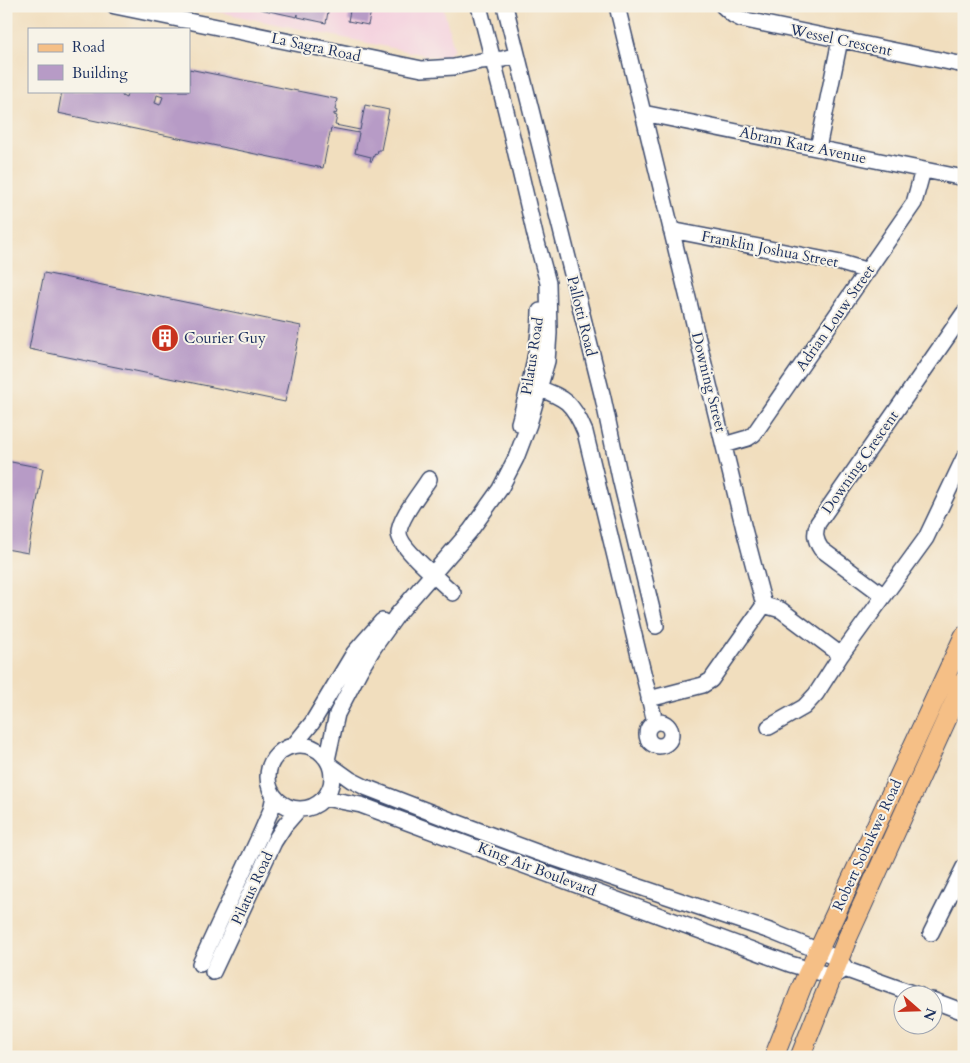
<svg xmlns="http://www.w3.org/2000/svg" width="970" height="1063" font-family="Cardo,serif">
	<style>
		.built { fill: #f4cfde }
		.building { fill: #b79bc6; fill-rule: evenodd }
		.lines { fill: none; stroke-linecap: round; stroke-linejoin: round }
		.minor-casing { stroke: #3b496c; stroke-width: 18 }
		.major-casing { stroke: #3b496c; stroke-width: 21 }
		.minor { stroke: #fff; stroke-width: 15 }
		.major { stroke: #f5bf86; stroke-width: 19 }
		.labels { text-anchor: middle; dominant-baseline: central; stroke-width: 4; stroke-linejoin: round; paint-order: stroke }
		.street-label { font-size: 15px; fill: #1b2f5e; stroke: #f7f3e8 }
		.poi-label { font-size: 15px; fill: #1b2f5e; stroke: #f7f3e8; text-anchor: start }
	</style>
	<rect width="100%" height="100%" fill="#f7f3e8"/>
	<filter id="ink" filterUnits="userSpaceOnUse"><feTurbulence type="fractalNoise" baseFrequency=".02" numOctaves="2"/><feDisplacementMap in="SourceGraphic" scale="10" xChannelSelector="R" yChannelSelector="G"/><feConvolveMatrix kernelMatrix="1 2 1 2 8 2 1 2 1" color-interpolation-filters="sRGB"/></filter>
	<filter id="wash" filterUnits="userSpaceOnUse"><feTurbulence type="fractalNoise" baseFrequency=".0096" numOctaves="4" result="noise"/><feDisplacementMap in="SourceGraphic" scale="20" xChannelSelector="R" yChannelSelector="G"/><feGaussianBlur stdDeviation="1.12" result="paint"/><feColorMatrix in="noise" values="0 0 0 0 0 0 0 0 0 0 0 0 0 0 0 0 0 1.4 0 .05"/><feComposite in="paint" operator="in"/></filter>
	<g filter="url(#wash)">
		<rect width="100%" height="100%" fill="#f1debe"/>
		<path class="built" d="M190 6H443L454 49 445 59Z"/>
		<g id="blocks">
			<path class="building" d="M261 6H329L326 23 298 17V14L297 17 260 9Z
				M351 6H372L368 25 348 21Z
				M189 69 337 99 335 110 337 111 336 114 334 113V115L337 116 335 125 360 130 365 105 389 110 381 150H378L377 154 375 153 372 161H370L371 157 355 153 359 133 331 128 323 168 58 113 62 91H123L122 96 126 98 128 91H189ZM157 95 163 97 160 105 155 103Z
				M44 273 301 326 285 402 29 349Z
				M6 461 43 468 28 553 6 549Z"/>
		</g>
	</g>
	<g filter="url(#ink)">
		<use href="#blocks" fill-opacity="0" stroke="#3b496c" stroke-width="1"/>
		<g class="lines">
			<g class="minor-casing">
				<path id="minor" d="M115 6 422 69 454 67 481 61 503 59 517 55
					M505 6 603 398 620 478 656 626
					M617 6 744 529 764 605 711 680 703 685 649 699
					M723 6 733 15 741 19 964 65
					M643 113 964 178
					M818 148 840 40
					M671 230 841 263 868 271
					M531 385C563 398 571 398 585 432L655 722
					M519 423C529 387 540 348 540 311
					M724 445 748 438 754 434 914 203 923 170
					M429 479C421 492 399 518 399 533 399 548 441 581 453 593
					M884 596 821 549C815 540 814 533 818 523L964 313
					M764 605 781 610 841 655
					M647 734a12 12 0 1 1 24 0a12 12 0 1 1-24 0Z
					M769 727 804 707 816 694 841 655 926 538 964 458
					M268 777a32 32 0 1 1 64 0a32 32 0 1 1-64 0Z
					M294 745 312 723 354 653 382 621
					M327 760 337 714 360 670 374 647 397 615 470 531 500 489 516 458 529 424 547 361 549 333 548 283 535 235 506 111 479 6
					M330 765 351 780 365 787 453 821 539 853 770 931 839 959 847 970 920 996
					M324 798 361 805 790 964 832 976 841 972
					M931 933 964 867
					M200 964 261 833 271 810 274 796
					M213 972 274 842 285 825 299 809
					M932 1000 964 1012"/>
			</g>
			<g class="major-casing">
				<path id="major" d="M774 1057 802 986 964 636
					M800 1057 847 939 964 681"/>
			</g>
			<use href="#minor" class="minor"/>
			<use href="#major" class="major"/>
		</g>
	</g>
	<defs>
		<g id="building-disc" transform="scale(1.4375)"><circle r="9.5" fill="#c8321e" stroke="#f7f3e8"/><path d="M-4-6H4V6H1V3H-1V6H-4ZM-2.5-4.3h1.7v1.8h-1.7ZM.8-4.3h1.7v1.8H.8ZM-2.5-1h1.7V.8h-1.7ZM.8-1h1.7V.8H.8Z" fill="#fff"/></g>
	</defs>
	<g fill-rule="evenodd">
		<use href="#building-disc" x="165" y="338"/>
	</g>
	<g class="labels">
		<g class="street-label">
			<text transform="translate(841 40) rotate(12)">Wessel Crescent</text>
			<text transform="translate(316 47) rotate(12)">La Sagra Road</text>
			<text transform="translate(803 145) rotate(12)">Abram Katz Avenue</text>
			<text transform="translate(770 249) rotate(11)">Franklin Joshua Street</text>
			<text transform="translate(582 316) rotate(76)">Pallotti Road</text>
			<text transform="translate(835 318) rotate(-55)">Adrian Louw Street</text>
			<text transform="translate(532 356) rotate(-81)">Pilatus Road</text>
			<text transform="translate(709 382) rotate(76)">Downing Street</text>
			<text transform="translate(860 462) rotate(-55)">Downing Crescent</text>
			<text transform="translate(867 845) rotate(-65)">Robert Sobukwe Road</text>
			<text transform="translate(537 869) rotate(21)">King Air Boulevard</text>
			<text transform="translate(252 888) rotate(-65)">Pilatus Road</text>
		</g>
		<g class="poi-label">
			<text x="184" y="338">Courier Guy</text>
		</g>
	</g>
	<rect width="970" height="1063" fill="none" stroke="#f7f3e8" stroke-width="25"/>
	<rect x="28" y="28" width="162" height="65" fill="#f7f3e8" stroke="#9fa5b1"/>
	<rect x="38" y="44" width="25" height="8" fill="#f5bf86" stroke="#9fa5b1"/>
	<text x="72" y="52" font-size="15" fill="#1b2f5e">Road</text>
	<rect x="38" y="65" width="25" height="15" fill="#b79bc6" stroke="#9fa5b1"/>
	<text x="72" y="78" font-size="15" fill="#1b2f5e">Building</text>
	<g transform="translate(918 1010) rotate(110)"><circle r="24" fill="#f7f3e8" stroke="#9fa5b1"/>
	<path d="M0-4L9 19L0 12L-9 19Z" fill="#c8321e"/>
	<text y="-8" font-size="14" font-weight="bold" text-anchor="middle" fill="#1b2f5e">N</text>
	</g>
</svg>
